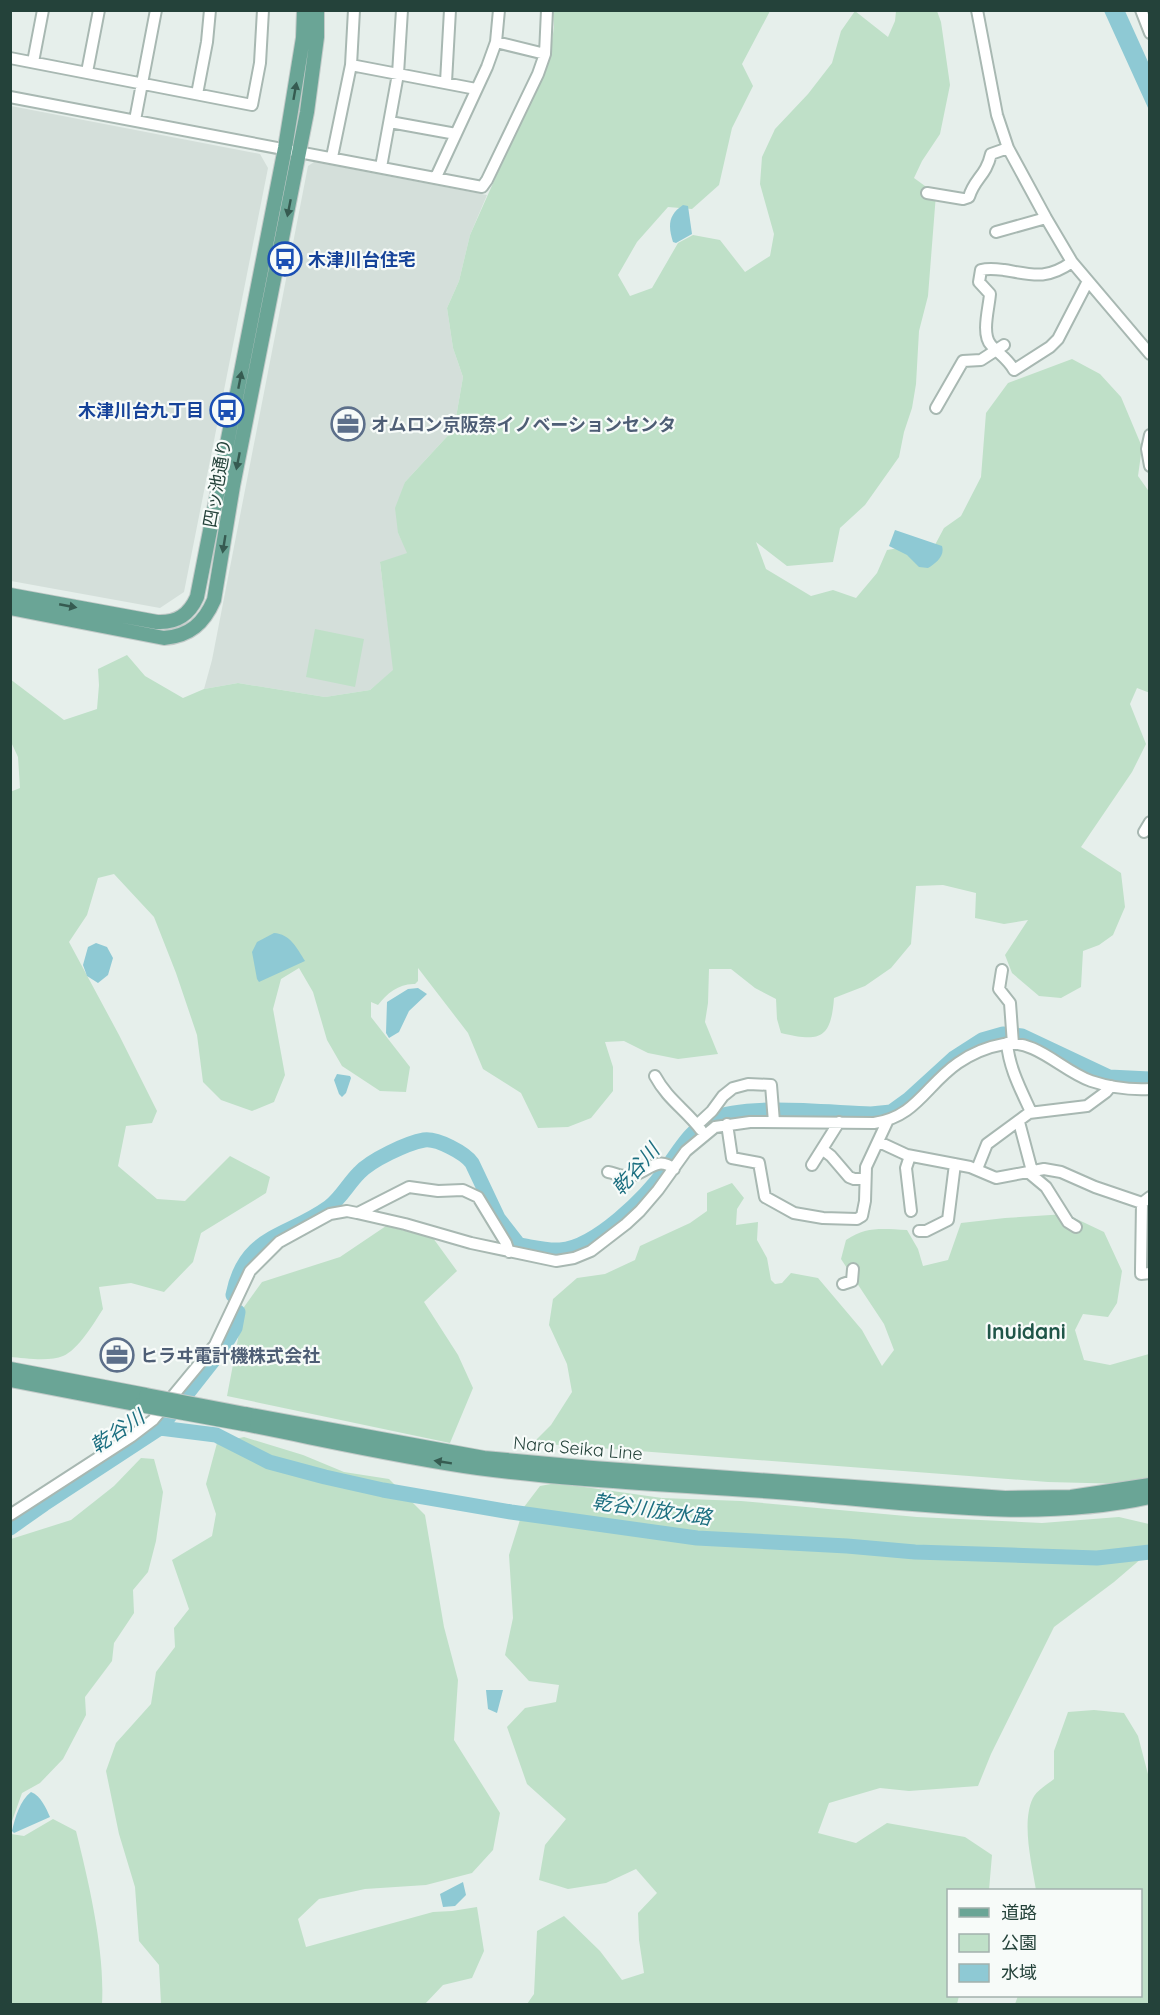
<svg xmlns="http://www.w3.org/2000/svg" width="1160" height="2015" font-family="Quicksand,'Noto Sans JP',sans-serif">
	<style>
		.built { fill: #d4dfda }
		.green { fill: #bfe0c8 }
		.water { fill: #8ec9d4 }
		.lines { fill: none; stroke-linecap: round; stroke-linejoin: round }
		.river { stroke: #8ec9d4; stroke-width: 15 }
		.minor-casing { stroke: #a8b8b2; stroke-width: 14 }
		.major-casing { stroke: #c2cac8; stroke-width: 16 }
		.minor { stroke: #fff; stroke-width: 10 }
		.major { stroke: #6aa596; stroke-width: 14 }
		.major-bridge-casing { stroke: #c2cac8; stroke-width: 16; stroke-linecap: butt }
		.major-bridge { stroke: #6aa596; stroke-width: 14 }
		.oneway { fill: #365b51 }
		.labels { text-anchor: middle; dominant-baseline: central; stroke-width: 4.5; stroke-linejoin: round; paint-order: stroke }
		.transit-label { font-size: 18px; font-weight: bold; fill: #164399; stroke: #f7fbf9; text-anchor: start }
		.service-label { font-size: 18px; font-weight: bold; fill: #4e5e75; stroke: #f7fbf9; text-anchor: start }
		.street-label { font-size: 18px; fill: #24423a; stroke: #f7fbf9 }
		.water-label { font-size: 20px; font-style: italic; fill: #1c6f80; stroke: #f7fbf9 }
		.quarter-label { font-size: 21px; font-weight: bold; fill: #1f5548; stroke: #f7fbf9 }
	</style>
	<rect width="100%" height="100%" fill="#e6efeb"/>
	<path class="built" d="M11 106 260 154 268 168 184 592 160 608 11 581Z
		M314 162 487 195 470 235 459 281 447 308 453 348 463 377 454 429 405 482 398 533 408 553 380 563 394 670 370 690 325 697 238 683 204 689 212 660 308 166Z"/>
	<path class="green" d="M553 11H770L742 64 753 86 732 128 719 185 692 209 668 207 637 242 618 275 630 296 652 288 678 243 693 235 720 240 745 272 770 256 774 234 760 184 762 157 775 129 808 94 832 63 841 31 855 11 888 37 895 21 896 11H937L941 22 950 85 940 134 922 161 914 178 936 194 928 296 919 331 916 384 912 408 904 432 899 457 865 505 840 528 833 562 787 566 756 542 766 569 811 596 833 590 856 598 877 573 887 550 905 547 928 558 944 528 961 516 981 477 986 413 1008 383 1072 359 1100 374 1121 397 1142 447 1138 476 1150 493V693L1137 688 1130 704 1146 744 1132 772 1081 847 1121 873 1125 907 1113 935 1099 945 1083 951 1081 987 1061 998 1039 996 1012 973 1005 955 1028 920 1004 924 975 918 976 893 943 885 916 886 911 944 891 968 865 986 834 998C831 1040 819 1042 781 1033L777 1019 776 999 755 988 731 969H709L708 1003 705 1022 718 1054 678 1059 648 1053 624 1041 605 1042 613 1067V1091L591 1118 568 1127 538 1128 521 1093 483 1069 468 1033 418 968V981L415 984C400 983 387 993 378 1005L371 1002V1017L410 1067 406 1092 380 1091 342 1066 327 1040 313 992 299 968 281 979 273 1009 285 1075 274 1102 252 1111 221 1100 203 1082 197 1035 176 973 154 917 114 874 98 878 87 915 69 942 119 1035 157 1111 152 1123 126 1126 118 1166 157 1199 185 1201 230 1156 270 1177 266 1193 201 1233 193 1262 164 1292 131 1283 99 1287 103 1309C94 1323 78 1350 63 1356 50 1362 24 1358 10 1357V792L20 788 18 757 11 742 10 679 64 720 97 709 99 685 98 669 127 655 145 676 183 698 204 689 238 683 325 697 370 690 393 670 380 562 407 553 398 533 395 508 405 482 454 429 463 377 453 348 447 308 459 281 470 235 550 55 554 27Z
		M315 629 364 639 355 687 306 677Z
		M732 1183 744 1198 737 1209 736 1225 758 1222 757 1240 767 1258 771 1280 775 1284 782 1283 791 1273 818 1278 862 1330 882 1366 894 1350 884 1324 841 1259 846 1240C867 1226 882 1229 907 1230L918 1249 923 1266 948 1260 961 1223 1005 1218 1066 1214 1104 1232 1122 1271 1117 1303 1108 1317 1083 1314 1075 1330 1084 1360 1110 1365 1149 1354V1480L1127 1484 1048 1482 533 1443 551 1425 572 1392 567 1364 549 1325 553 1299 577 1278 605 1274 635 1260 640 1246 690 1223 707 1211V1193Z
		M386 1226 433 1238 457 1271 424 1302 458 1355 473 1388 450 1443 227 1396 244 1307 262 1282 340 1257Z
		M244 1437 303 1455 344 1472 389 1479 425 1515 444 1627 458 1680 454 1740 500 1813 493 1850 472 1873 426 1885 365 1889 319 1899 298 1919 306 1947 433 1912 452 1911 477 1907 484 1951 472 1978 443 1985 425 2004H161L159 1965 139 1941 135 1887 119 1834 106 1771 116 1743 151 1704 156 1672 175 1647 174 1628 189 1609 172 1560 212 1536 216 1514 206 1484 217 1443Z
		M141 1458 154 1459 163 1492 156 1541 148 1572 133 1590 134 1613 114 1643 112 1661 85 1697 86 1715 63 1759 40 1783 22 1793 11 1824V1539L71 1520 114 1486Z
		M556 1483 662 1498 741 1501 917 1517 1042 1523 1119 1517 1149 1524V1552L1114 1582 1054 1627 991 1754 978 1786 909 1791 880 1788 829 1803 818 1833 856 1843 887 1823 965 1837 992 1855 989 1890H948V1996H959L957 2004H527L534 1994 537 1931 564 1916 600 1951 622 1980 644 1973 639 1940 638 1913 657 1893 636 1869 606 1883 568 1889 539 1880 545 1845 566 1819 527 1784 507 1727 525 1708 556 1702 559 1685 529 1681 505 1655 513 1618 509 1555 524 1507 540 1486Z
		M1094 1710 1124 1713 1138 1736 1149 1778V2004H1015L1018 1996H1140V1890H1036C1032 1865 1021 1822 1033 1798 1036 1791 1048 1784 1054 1779V1751L1068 1712Z
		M53 1819 76 1831C89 1883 105 1951 102 2004H11V1834L24 1836Z"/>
	<path class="water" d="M1104 11H1125L1149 64V110Z
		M683 205 688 206 692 234 676 243 673 242C668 226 668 215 683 205Z
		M895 530 942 546C945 556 936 563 928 568L919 567 907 555 889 546Z
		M274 933C290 934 297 948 305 961L259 982 257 979 252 952 257 942Z
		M96 943 107 947 113 958 108 975 98 983 87 976 83 965 88 947Z
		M418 988 427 994 409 1011 399 1032 389 1038 386 1033 387 1002 408 989Z
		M337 1074 350 1076 351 1078 346 1093 342 1097 339 1094 334 1080Z
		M486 1690H503L497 1713 488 1709Z
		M31 1792C41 1796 46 1808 50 1817L14 1833 12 1831C15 1818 20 1800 31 1792Z
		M463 1882 466 1895 455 1906 443 1907 440 1894Z"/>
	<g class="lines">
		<path class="river" d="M233 1295C245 1234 286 1238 329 1207 341 1198 348 1184 359 1173 371 1160 407 1143 424 1140 437 1138 465 1153 472 1163L498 1218 519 1245C532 1247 546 1251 560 1250 596 1247 646 1197 666 1169 679 1151 691 1129 712 1119 746 1103 831 1113 871 1114L891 1112 909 1099 954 1058 982 1040 1003 1034 1022 1036 1109 1077 1150 1079
			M160 1428 216 1435 269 1462 325 1477 383 1490 511 1512 697 1538 847 1546 915 1552 1011 1555 1097 1558 1150 1552
			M10 1528 44 1504 160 1428 223 1348 235 1328 238 1312"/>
		<g class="minor-casing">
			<path id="minor" d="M977 10 997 115 1008 148 1046 218 1072 262 1150 354
				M1141 10 1150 33
				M496 42 545 54
				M10 58 252 105 260 63 263 10
				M33 62 43 10
				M351 65 476 89
				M87 72 99 10
				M446 82 450 10
				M197 94 207 42 210 10
				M10 97 482 187 487 180 538 74 545 54 547 10
				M135 120 156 10
				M390 122 456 134
				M332 157 351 65 354 10
				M381 167 398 74 402 10
				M436 177 487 67 496 42 499 10
				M927 193 963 199 969 197C974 179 986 176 991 154L1008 148
				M996 232 1046 218
				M1072 262C1047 280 1033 275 1004 270 996 269 989 268 981 270L979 282 990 294C989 308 981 334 991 345 999 354 1008 359 1014 370L1050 347 1058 339 1088 281
				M936 408 963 361 981 360 1004 345
				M1150 435 1147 449 1150 466
				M1144 832 1150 822
				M1002 970 999 989 1010 1003 1013 1044
				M1007 1043C1009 1068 1021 1090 1031 1112
				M655 1076C668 1100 685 1109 701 1130
				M1019 1122 1032 1171
				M727 1124 732 1158 759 1163 765 1197 794 1213 823 1218 857 1219 862 1216 865 1201 866 1167 887 1122
				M697 1125 712 1111 723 1096 733 1088 748 1084 771 1085 774 1122
				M879 1142 907 1155 970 1167 996 1178 1044 1169 1061 1172 1095 1187 1142 1203
				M822 1149 831 1156 849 1177 854 1179H864
				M910 1156 906 1168 911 1211
				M812 1165 839 1122
				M977 1169 987 1144 1029 1113 1087 1106 1106 1092 1111 1086
				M608 1172C615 1173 623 1178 631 1176 648 1172 657 1155 674 1169
				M1028 1172 1046 1187 1068 1222 1076 1227
				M1150 1197 1142 1203 1141 1269V1274L1150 1273
				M358 1213 409 1187 438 1191 463 1190 478 1197 506 1243 509 1252
				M919 1231H926L948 1220 955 1164
				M843 1284 852 1281 853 1269
				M10 1515 132 1436 153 1420 215 1345 250 1271 279 1242 330 1214 347 1211 357 1213 405 1224 471 1243 556 1261 574 1258 591 1251 626 1224 640 1211 658 1190 686 1151 715 1127 750 1122 874 1123C916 1117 926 1085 958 1063 971 1054 987 1047 1004 1044 1036 1039 1062 1071 1091 1081 1109 1087 1131 1090 1150 1089"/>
		</g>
		<g class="major-casing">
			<path id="major" d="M10 595 157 622C177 623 189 615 197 597L285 148 303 38 304 10
				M10 608 164 638C190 636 204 623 214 600L233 486 307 112 317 37V10
				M10 1369 146 1395
				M10 1380 140 1405
				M245 1414 484 1458 593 1468 1005 1498 1071 1497 1150 1485
				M244 1424C321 1439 399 1457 478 1468 585 1482 694 1485 802 1494 915 1504 1038 1522 1150 1497"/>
		</g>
		<use href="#minor" class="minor"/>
		<use href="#major" class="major"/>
		<g class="major-bridge-casing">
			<path id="major-bridge" d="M146 1395 245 1414
				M140 1405 244 1424"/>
		</g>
		<use href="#major-bridge" class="major-bridge"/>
	</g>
	<defs><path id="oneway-solid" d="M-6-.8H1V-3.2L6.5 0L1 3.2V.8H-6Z" transform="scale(1.5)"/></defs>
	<g class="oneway">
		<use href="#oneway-solid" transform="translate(295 91) rotate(-80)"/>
		<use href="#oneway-solid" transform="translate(289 208) rotate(101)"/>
		<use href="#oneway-solid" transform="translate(240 380) rotate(-79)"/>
		<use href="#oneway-solid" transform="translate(238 461) rotate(101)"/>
		<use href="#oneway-solid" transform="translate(224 544) rotate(99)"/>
		<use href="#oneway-solid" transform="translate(68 606) rotate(11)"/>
		<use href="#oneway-solid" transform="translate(443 1462) rotate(-171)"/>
	</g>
	<defs>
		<g id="bus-ring" transform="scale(1.725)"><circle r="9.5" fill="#f7fbf9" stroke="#1a4fb4" stroke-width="1.5"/><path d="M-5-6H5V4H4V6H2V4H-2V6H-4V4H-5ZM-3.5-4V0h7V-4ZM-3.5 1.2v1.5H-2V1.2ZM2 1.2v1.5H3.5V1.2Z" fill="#1a4fb4"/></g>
		<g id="office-ring" transform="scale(1.725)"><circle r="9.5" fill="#f7fbf9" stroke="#5c6f8a" stroke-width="1.5"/><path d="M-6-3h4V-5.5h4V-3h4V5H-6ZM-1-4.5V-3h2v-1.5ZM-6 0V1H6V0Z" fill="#5c6f8a"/></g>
	</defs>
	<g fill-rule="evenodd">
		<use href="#bus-ring" x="285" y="259"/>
		<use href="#bus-ring" x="227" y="410"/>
		<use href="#office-ring" x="348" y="424"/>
		<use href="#office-ring" x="117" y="1355"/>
	</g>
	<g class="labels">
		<g class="transit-label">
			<text x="308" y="259">木津川台住宅</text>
			<text x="204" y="410" text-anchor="end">木津川台九丁目</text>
		</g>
		<g class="service-label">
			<text x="371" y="424">オムロン京阪奈イノベーションセンタ</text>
			<text x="140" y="1355">ヒラヰ電計機株式会社</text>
		</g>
		<g class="street-label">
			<text transform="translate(217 483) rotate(-80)">四ッ池通り</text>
			<text transform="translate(578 1448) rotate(5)">Nara Seika Line</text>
		</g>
		<g class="water-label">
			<text transform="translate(635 1169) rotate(-49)">乾谷川</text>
			<text transform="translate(117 1431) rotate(-34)">乾谷川</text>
			<text transform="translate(652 1509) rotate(8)">乾谷川放水路</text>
		</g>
		<g class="quarter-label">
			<text x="1026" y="1331">Inuidani</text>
		</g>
	</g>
	<rect width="1160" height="2015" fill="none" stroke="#24423a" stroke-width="24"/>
	<rect x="947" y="1889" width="195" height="108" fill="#f7fbf9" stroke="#a3b1ad" stroke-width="1.5"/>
	<rect x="959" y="1908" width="30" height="9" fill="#6aa596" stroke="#a3b1ad" stroke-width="1.5"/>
	<text x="1001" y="1919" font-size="18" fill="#24423a">道路</text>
	<rect x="959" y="1934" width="30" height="18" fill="#bfe0c8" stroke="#a3b1ad" stroke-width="1.5"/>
	<text x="1001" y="1949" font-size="18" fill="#24423a">公園</text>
	<rect x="959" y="1964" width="30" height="18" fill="#8ec9d4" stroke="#a3b1ad" stroke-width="1.5"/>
	<text x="1001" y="1979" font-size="18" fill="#24423a">水域</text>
</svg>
